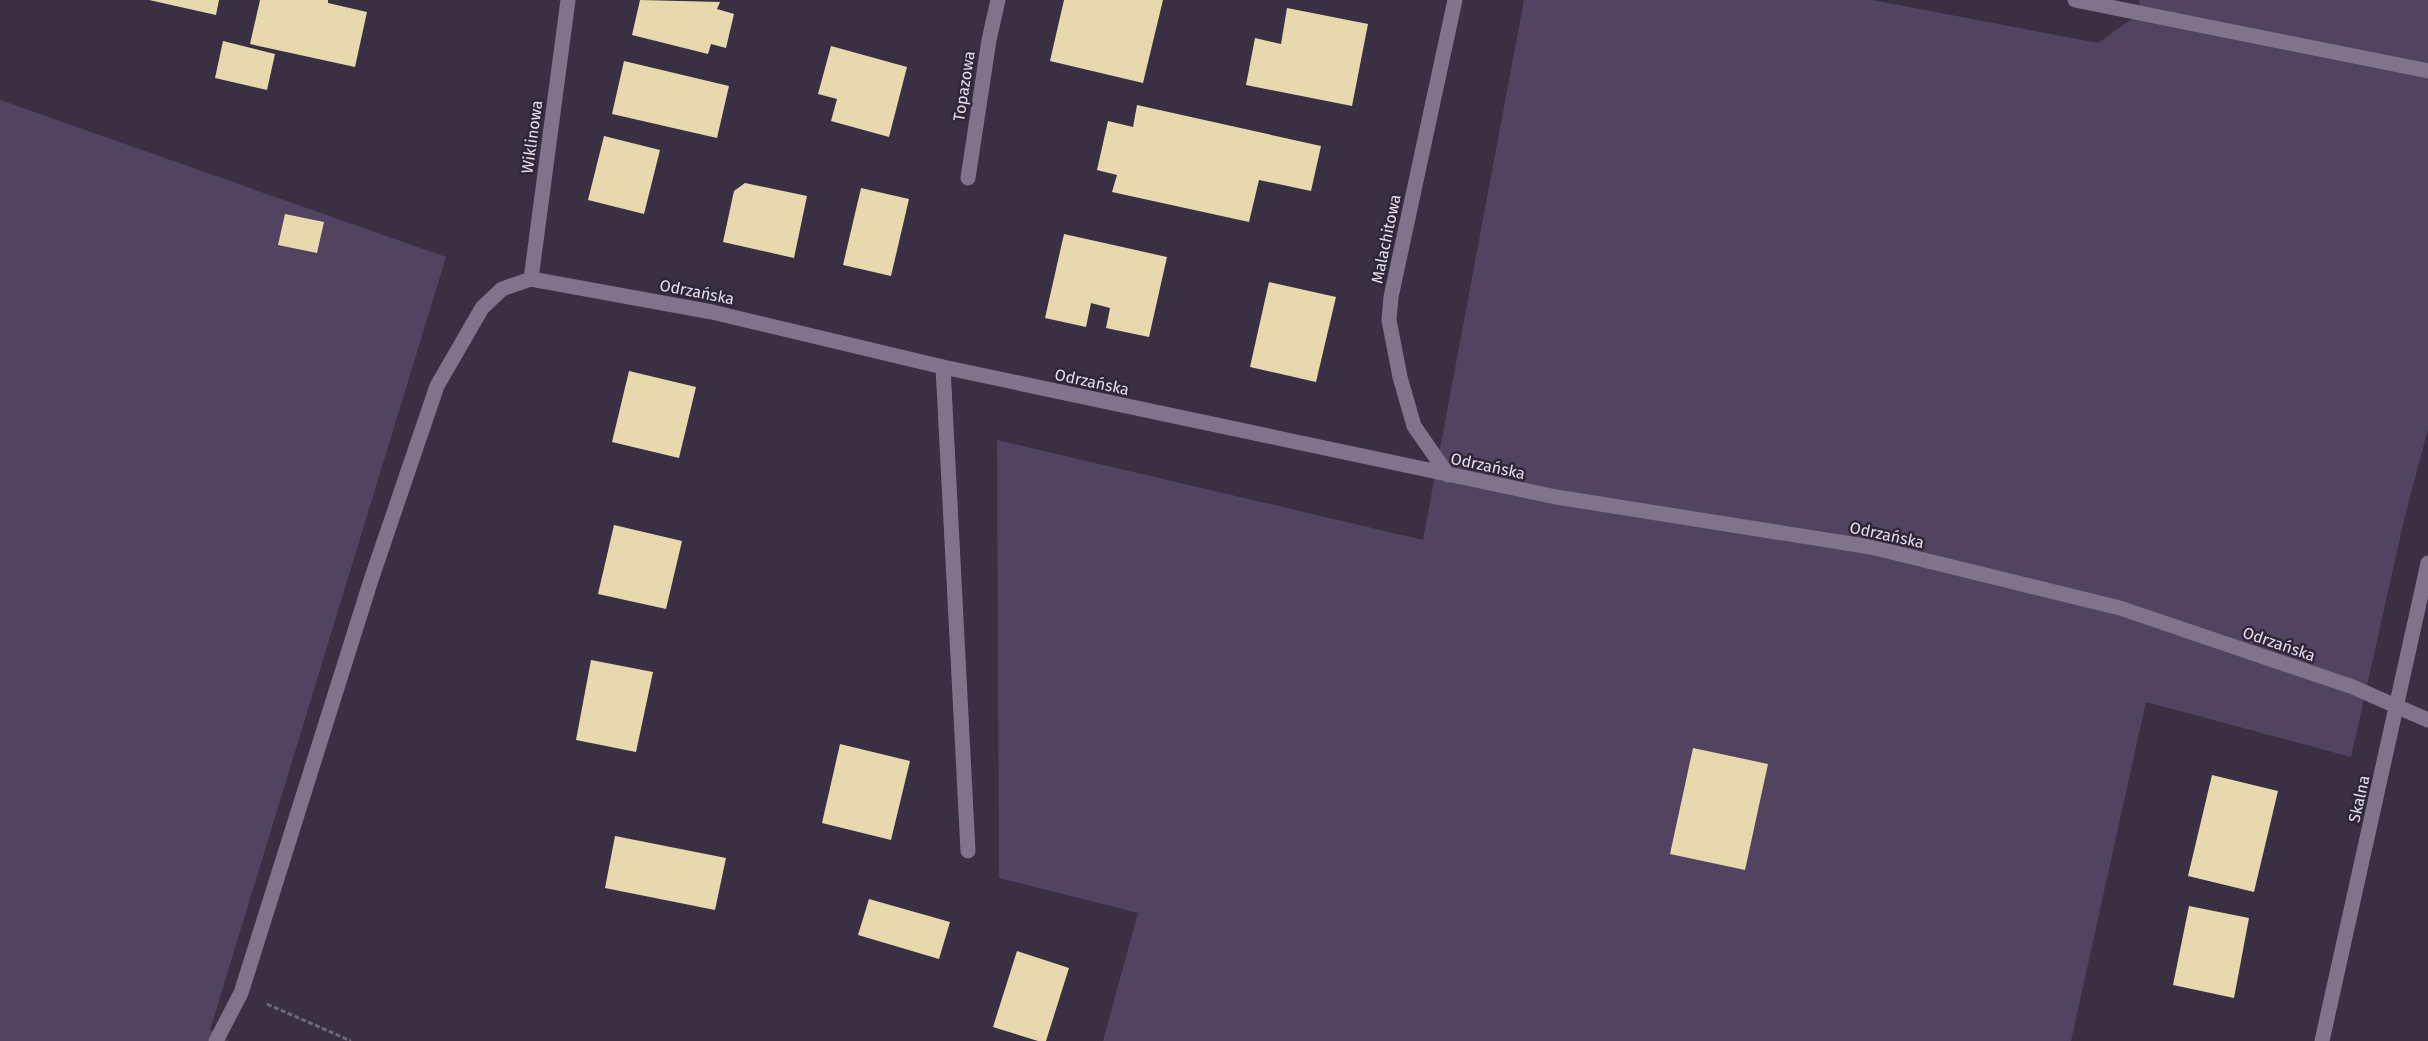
<svg xmlns="http://www.w3.org/2000/svg" width="2428" height="1041" font-family="'Fira Sans',sans-serif">
	<style>
		.green { fill: #524461 }
		.building { fill: #e7d9ad }
		.lines { fill: none; stroke-linecap: round; stroke-linejoin: round }
		.path { stroke: #70687a; stroke-width: 3; stroke-dasharray: 5 2.5; stroke-linecap: butt }
		.lane { stroke: #7f748b; stroke-width: 15 }
		.street { stroke: #7f748b; stroke-width: 15 }
		.labels { text-anchor: middle; dominant-baseline: central; stroke-width: 5; stroke-linejoin: round; paint-order: stroke }
		.street-label { font-size: 16px; fill: #e5dfec; stroke: #2f2639 }
	</style>
	<rect width="100%" height="100%" fill="#393044"/>
	<path class="green" d="M1524 0H1872L2098 43 2140 13 2139 0H2428V429L2404 520 2351 757 2146 702 2071 1041H1103L1138 913 999 878 997 440 1423 540Z
		M0 100 446 257 210 1030 229 1041H0Z"/>
	<path class="building" d="M149 0H219L216 15Z
		M260 0H328V3L367 12 355 67 250 44Z
		M640 0 720 2 717 9 734 14 726 48 711 44 708 54 632 35Z
		M1064 0H1163L1143 83 1050 61Z
		M1287 8 1368 24 1352 106 1246 85 1255 38 1281 44Z
		M223 41 275 54 267 90 215 78Z
		M831 46 907 67 889 137 831 121 837 99 818 94Z
		M624 61 729 86 717 138 612 114Z
		M1137 105 1321 146 1311 191 1259 180 1249 222 1112 192 1117 175 1097 170 1108 121 1133 127Z
		M604 136 660 150 644 214 588 200Z
		M745 183 807 196 794 258 723 242 734 191Z
		M861 188 909 199 891 276 843 265Z
		M285 214 324 222 317 253 278 245Z
		M1064 234 1167 257 1149 337 1106 328 1110 308 1091 303 1086 327 1045 318Z
		M1269 282 1336 297 1316 382 1250 367Z
		M629 371 696 387 679 458 612 442Z
		M614 525 682 541 666 609 598 594Z
		M591 660 653 672 636 752 576 740Z
		M840 744 910 761 891 840 822 823Z
		M1693 748 1768 764 1745 870 1670 854Z
		M2212 775 2278 791 2254 892 2188 876Z
		M615 836 726 858 715 910 605 888Z
		M869 899 950 922 939 959 858 935Z
		M2189 906 2249 918 2234 998 2173 985Z
		M1017 951 1069 968 1046 1041H1038L993 1027Z"/>
	<g class="lines">
		<path class="path" d="M267 1004 351 1041"/>
		<path class="lane" d="M943 367 968 851
			M2398 707 2428 720"/>
		<path class="street" d="M2075 0 2428 71
			M968 178 989 40 998 0
			M531 279 712 312 943 367 1556 497 1871 547 2120 608 2353 687 2398 707
			M531 279 568 0
			M1448 475 1414 426 1400 377 1389 320 1391 297 1455 0
			M216 1041 241 993 371 580 437 386 482 308 502 289 531 279
			M2322 1041 2428 563"/>
	</g>
	<g class="labels">
		<g class="street-label">
			<text transform="translate(964 86) rotate(-81)">Topazowa</text>
			<text transform="translate(532 137) rotate(-82)">Wiklinowa</text>
			<text transform="translate(1386 239) rotate(-78)">Malachitowa</text>
			<text transform="translate(697 292) rotate(11)">Odrzańska</text>
			<text transform="translate(1092 382) rotate(12)">Odrzańska</text>
			<text transform="translate(1488 466) rotate(12)">Odrzańska</text>
			<text transform="translate(1887 535) rotate(12)">Odrzańska</text>
			<text transform="translate(2279 644) rotate(19)">Odrzańska</text>
			<text transform="translate(2359 799) rotate(-77)">Skalna</text>
		</g>
	</g>
</svg>
